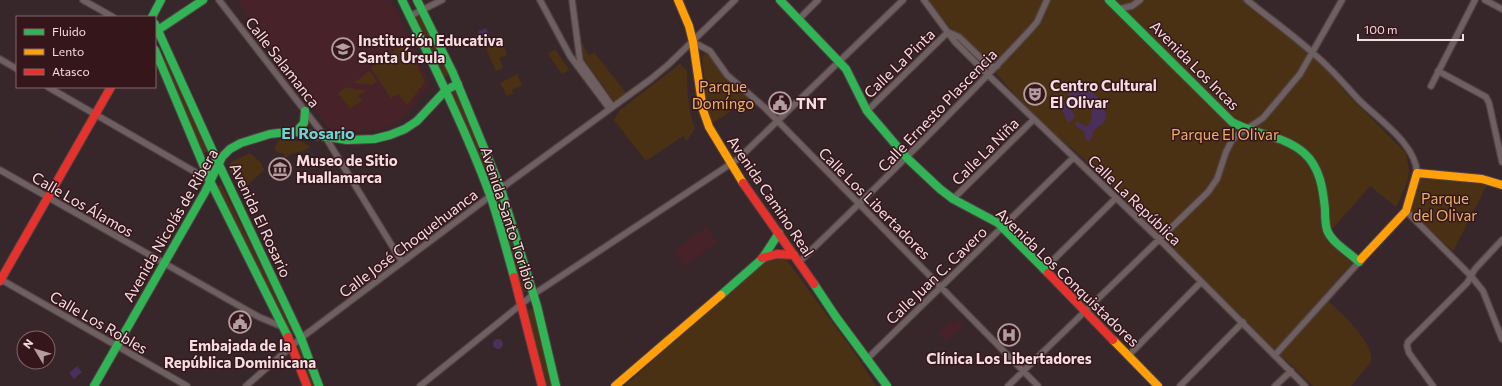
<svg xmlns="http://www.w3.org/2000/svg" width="1502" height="386" font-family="Commissioner,sans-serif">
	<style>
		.built { fill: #472329 }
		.green { fill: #4b3114 }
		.water { fill: #492f59 }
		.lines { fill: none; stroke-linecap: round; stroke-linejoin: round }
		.street-casing { stroke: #524245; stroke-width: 8 }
		.fast-casing { stroke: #524245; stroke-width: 10 }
		.slow-casing { stroke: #524245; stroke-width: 10 }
		.jam-casing { stroke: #524245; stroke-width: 10 }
		.street { stroke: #6e5f61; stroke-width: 5.5 }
		.fast { stroke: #30b455; stroke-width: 8 }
		.slow { stroke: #ff9f0a; stroke-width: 8 }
		.jam { stroke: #e5322d; stroke-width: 8 }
		.labels { text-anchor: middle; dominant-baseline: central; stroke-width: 3; stroke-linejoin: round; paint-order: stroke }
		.poi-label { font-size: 15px; font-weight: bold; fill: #f4dde0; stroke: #35161b; text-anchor: start }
		.street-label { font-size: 15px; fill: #f4dde0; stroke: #35161b }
		.park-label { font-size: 15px; fill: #edb169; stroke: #35161b }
		.neighbourhood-label { font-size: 16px; font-weight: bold; fill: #6ad5cf; stroke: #35161b }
	</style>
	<rect width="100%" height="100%" fill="#38272a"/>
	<path class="built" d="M237 0H389L398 14 430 85 400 121 380 130 337 134 332 133Z
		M706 227 717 242 685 266 674 251Z
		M959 320 964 325 946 342 938 334 951 321 954 325Z"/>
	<path class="green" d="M927 0H1245L1259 10 1321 63 1345 92 1406 153 1409 170 1407 183 1396 207 1370 186 1327 235 1353 262 1323 296C1337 310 1375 341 1371 362L1351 386H1313L1269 344 1116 190 1075 151 1038 120 987 63 949 26Z
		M419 15 422 16 449 74 443 80 415 19Z
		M500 37 507 55 499 58 503 68 496 71 485 46Z
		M405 42 425 82 407 105 398 94 391 98 371 68Z
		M582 42 589 56 594 52 626 93 614 101 584 59Z
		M555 49 569 70 562 74 548 54Z
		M708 53 750 98 713 123 708 115 702 56Z
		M167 56 208 151 202 154 160 59Z
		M680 64 687 70C687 90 688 110 695 129L686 141 683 136 646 161 614 120 620 110Z
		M369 71 377 81 372 85 354 83Z
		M517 74 522 85 512 90 513 93 507 96 500 83Z
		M346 87 357 90H366L358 96 362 100 350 109 338 93Z
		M457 91 496 183 493 186H490L450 94Z
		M279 140 300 141 310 146C306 152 298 152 292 153L287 157 283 158 285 154 277 152 274 148Z
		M250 153 261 163 264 170 241 191 228 167 231 162Z
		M1421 176 1487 185 1453 251 1408 209Z
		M221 184 294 333 289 335 217 187Z
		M500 197 529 290 522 294 494 201Z
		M779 257 786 259 857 356 876 386H625L765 259Z
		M533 308 551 386H543L526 311Z
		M301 347 316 386H309L295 350Z"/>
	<path class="water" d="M486 28 490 37 486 40 483 34 480 35 478 33 479 31Z
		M1073 89C1091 86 1106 101 1106 119 1101 128 1092 127 1092 138L1089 141 1085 139 1084 132 1075 125 1077 121 1086 127C1094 120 1092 113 1089 105L1082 102 1074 104 1071 109 1075 115 1073 119 1070 122 1067 121 1062 110 1067 97Z
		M493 344a5 5 0 1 1 10 0a5 5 0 1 1-10 0Z
		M77 366 82 372 74 379 69 373Z"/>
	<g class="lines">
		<g class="street-casing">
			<path id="street" d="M83 0 113 17
				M219 0 326 138 402 262
				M540 0 570 56 609 108
				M572 0 580 61 612 106
				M924 0 955 42 984 71 1160 240 1305 386
				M1247 0C1269 18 1293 35 1314 54 1331 68 1344 84 1359 100 1378 119 1416 144 1417 173
				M1485 0 1502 9
				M1119 9 1132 6 1140 0
				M410 16 442 0
				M799 19 818 0
				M693 42 710 51 727 75 764 107 1038 386
				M0 59 17 69
				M1438 71 1486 97 1489 103 1502 162
				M1431 86 1475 0
				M48 87 209 180
				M867 111 948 32 959 37 987 64 991 67 997 66
				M0 170 259 317 283 327
				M953 199 1033 120
				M1406 211 1471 276 1483 291 1502 339
				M799 262C878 186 956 110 1031 29L1037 22 1047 0
				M1043 270 1116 198
				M0 279 187 386
				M1275 355 1359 262
				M1128 356 1201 282
				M866 360 1073 158
				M246 386 301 338 485 200 651 79 669 64 735 0
				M420 386 534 294 738 159 903 0
				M1008 386 1208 192 1217 179 1226 152 1231 142 1236 136 1263 118 1300 74 1342 0
				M1180 386 1243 322
				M1275 386 1291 371
				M1433 386 1409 353 1407 346 1408 342 1467 283 1475 269 1502 240"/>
		</g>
		<g class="fast-casing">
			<path id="fast" d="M402 0C433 64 465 128 490 195 499 221 506 249 514 277
				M417 0 453 73 501 189 537 306 556 386
				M780 0 846 69 867 111 907 158 940 189 953 199 998 223 1048 273
				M1109 0 1232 122C1255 135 1284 135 1304 153 1320 167 1323 189 1325 209 1325 215 1325 223 1327 230 1332 243 1349 252 1359 262L1361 259
				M152 17 161 0
				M155 24 214 154 301 338 319 386
				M155 32 203 0
				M155 50 210 181 288 337
				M296 132 304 123 305 111
				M814 284 836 317 887 386
				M721 295 762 259 779 233
				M94 386 205 192 222 157 230 149 241 143 270 134 287 132H296L347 140 374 139 390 135 405 129 417 121 446 90 458 84"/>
		</g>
		<g class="slow-casing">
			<path id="slow" d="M678 0 689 26 693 42 703 110 709 127 743 183
				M1361 259 1406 211 1417 173 1482 179 1502 185
				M1113 340 1158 386
				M615 386 721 295"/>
		</g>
		<g class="jam-casing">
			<path id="jam" d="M743 183 814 284
				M762 258 777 254 794 255
				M1048 273 1113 340
				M514 277 542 386
				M0 281 111 87
				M288 337 307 386"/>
		</g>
		<use href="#street" class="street"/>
		<use href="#fast" class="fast"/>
		<use href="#slow" class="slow"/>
		<use href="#jam" class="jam"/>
	</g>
	<defs>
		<g id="school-ring" transform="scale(1.15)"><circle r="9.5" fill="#35161b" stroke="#b29da0" stroke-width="1.5"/><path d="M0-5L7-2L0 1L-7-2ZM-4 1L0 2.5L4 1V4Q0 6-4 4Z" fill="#b29da0"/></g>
		<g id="theatre-ring" transform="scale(1.15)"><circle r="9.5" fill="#35161b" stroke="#b29da0" stroke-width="1.5"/><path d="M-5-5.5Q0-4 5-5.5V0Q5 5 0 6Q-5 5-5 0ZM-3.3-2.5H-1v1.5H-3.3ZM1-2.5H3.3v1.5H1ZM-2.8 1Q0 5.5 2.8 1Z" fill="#b29da0"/></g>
		<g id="civic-ring" transform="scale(1.15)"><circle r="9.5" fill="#35161b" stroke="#b29da0" stroke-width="1.5"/><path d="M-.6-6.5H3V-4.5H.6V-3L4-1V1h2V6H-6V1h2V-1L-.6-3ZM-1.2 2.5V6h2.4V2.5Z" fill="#b29da0"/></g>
		<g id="museum-ring" transform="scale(1.15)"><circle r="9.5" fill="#35161b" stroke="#b29da0" stroke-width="1.5"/><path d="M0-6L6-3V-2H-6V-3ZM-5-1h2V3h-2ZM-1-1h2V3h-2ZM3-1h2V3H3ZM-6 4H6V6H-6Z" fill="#b29da0"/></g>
		<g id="hospital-ring" transform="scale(1.15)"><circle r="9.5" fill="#35161b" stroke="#b29da0" stroke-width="1.5"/><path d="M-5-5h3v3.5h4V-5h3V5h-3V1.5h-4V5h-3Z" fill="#b29da0"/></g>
	</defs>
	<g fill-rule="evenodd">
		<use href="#school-ring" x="343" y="49"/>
		<use href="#theatre-ring" x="1035" y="94"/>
		<use href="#civic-ring" x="780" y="103"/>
		<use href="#museum-ring" x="280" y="169"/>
		<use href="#civic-ring" x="240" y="322"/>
		<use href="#hospital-ring" x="1009" y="335"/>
	</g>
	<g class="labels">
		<g class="poi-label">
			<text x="358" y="40">Institución Educativa<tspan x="358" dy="17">Santa Úrsula</tspan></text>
			<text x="1050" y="85">Centro Cultural<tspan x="1050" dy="17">El Olivar</tspan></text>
			<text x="796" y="103">TNT</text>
			<text x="296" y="160">Museo de Sitio<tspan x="296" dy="17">Huallamarca</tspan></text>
			<text x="240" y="345" text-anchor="middle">Embajada de la<tspan x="240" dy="17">República Dominicana</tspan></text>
			<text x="1009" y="358" text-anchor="middle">Clínica Los Libertadores</text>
		</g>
		<g class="street-label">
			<text transform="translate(283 62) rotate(52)">Calle Salamanca</text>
			<text transform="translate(899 63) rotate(-44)">Calle La Pinta</text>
			<text transform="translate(1195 65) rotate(45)">Avenida Los Incas</text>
			<text transform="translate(937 110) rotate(-46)">Calle Ernesto Plascencia</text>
			<text transform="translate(985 151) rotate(-45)">Calle La Niña</text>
			<text transform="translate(771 196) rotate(56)">Avenida Camino Real</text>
			<text transform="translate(1135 200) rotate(44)">Calle La República</text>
			<text transform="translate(875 203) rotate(45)">Calle Los Libertadores</text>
			<text transform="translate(83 204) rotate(30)">Calle Los Álamos</text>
			<text transform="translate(509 218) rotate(72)">Avenida Santo Toribio</text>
			<text transform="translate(261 220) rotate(65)">Avenida El Rosario</text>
			<text transform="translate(170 225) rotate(-60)">Avenida Nicolás de Ribera</text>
			<text transform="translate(408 243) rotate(-37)">Calle José Choquehuanca</text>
			<text transform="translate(936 275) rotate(-44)">Calle Juan C. Cavero</text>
			<text transform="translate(1068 277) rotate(44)">Avenida Los Conquistadores</text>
			<text transform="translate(99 322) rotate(30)">Calle Los Robles</text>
		</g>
		<g class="park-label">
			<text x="723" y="86">Parque<tspan x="723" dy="17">Domíngo</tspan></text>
			<text x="1225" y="134">Parque El Olivar</text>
			<text x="1445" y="198">Parque<tspan x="1445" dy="17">del Olivar</tspan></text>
		</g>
		<g class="neighbourhood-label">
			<text x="318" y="132">El Rosario</text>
		</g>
	</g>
	<rect x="16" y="16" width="140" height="72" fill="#35161b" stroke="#81666a"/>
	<rect x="24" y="29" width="20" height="6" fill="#30b455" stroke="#81666a"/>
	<text x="52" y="36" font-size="12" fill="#f4dde0">Fluido</text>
	<rect x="24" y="49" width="20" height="6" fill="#ff9f0a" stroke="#81666a"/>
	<text x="52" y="56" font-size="12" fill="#f4dde0">Lento</text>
	<rect x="24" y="69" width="20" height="6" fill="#e5322d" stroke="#81666a"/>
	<text x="52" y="76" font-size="12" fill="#f4dde0">Atasco</text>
	<g transform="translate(36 350) rotate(308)"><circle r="19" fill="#35161b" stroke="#81666a"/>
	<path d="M0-3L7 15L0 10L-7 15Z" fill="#b29da0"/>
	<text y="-6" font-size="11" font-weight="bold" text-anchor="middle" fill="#f4dde0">N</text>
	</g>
	<path d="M1358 34v6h105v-6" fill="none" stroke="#f4dde0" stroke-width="2"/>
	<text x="1364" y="34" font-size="12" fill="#f4dde0" stroke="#35161b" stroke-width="3" paint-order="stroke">100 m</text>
</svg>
